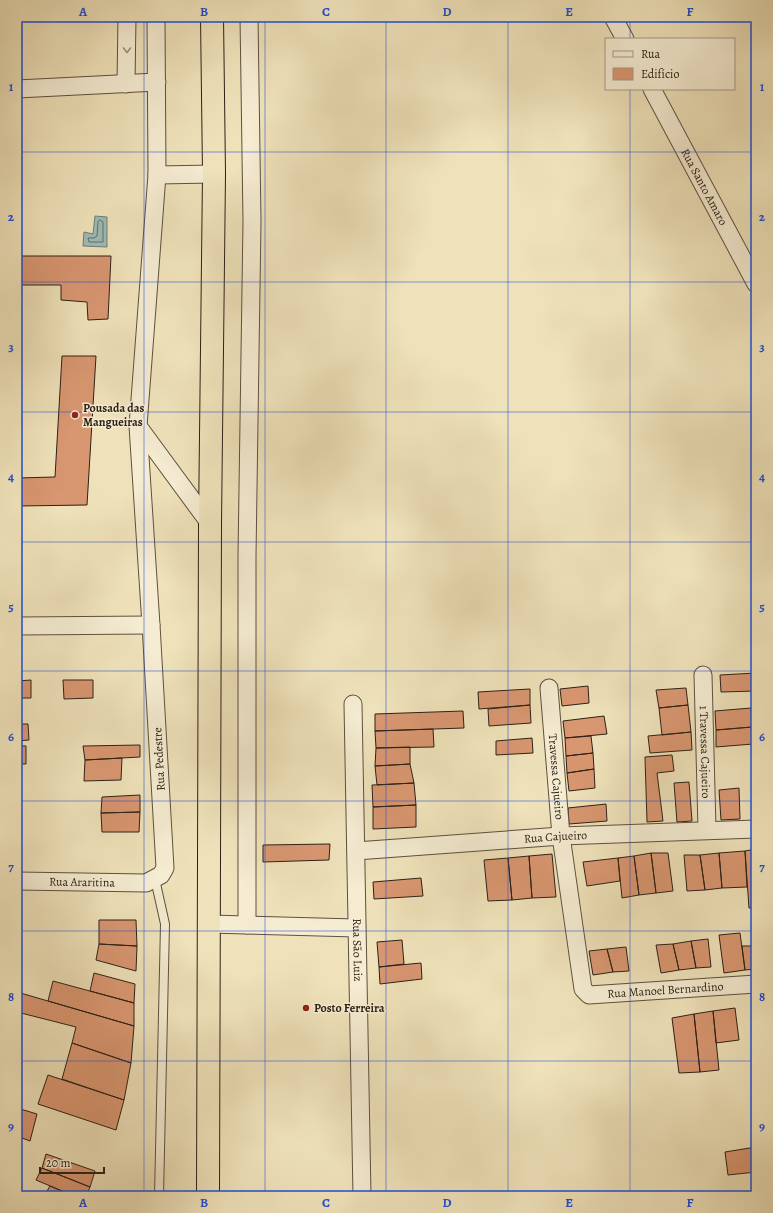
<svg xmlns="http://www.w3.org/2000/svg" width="773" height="1213" font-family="Alegreya,serif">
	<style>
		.water { fill: #9cbcb7; stroke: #6f7e77 }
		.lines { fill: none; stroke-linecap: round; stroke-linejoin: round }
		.shore { stroke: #646e66; stroke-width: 1 }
		.building { fill: #d99771; stroke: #2c2016 }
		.service-casing { stroke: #5d503f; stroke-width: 10 }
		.minor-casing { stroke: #5d503f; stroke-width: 19 }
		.trunk-casing { stroke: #2c2016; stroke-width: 24 }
		.service { stroke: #f5ecd2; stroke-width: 8 }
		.minor { stroke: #f5ecd2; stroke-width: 17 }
		.trunk { stroke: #efe2ba; stroke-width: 22 }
		.oneway { stroke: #9b907d }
		.grid { fill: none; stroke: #1d4ed8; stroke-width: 1; stroke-opacity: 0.55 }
		.poi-dot { fill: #8f2418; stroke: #f5ecd2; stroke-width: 1.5 }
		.labels { text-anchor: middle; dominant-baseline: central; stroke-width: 3; stroke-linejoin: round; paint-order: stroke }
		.street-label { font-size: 12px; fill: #2c2016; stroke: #f5ecd2 }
		.poi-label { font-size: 12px; font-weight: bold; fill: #2c2016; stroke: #f5ecd2; text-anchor: start }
		.neatline { fill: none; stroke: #1d4ed8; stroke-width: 1.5 }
		.grid-label { font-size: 13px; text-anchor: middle; font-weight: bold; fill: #1d4ed8 }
	</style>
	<rect width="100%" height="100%" fill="#efe2ba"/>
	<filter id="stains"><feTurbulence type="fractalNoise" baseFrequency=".005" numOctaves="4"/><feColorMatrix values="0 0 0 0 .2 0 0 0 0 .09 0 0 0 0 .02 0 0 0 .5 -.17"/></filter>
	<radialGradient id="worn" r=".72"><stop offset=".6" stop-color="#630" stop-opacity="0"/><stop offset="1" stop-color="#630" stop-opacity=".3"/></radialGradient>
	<path class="water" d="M95 216 107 217V247L83 246 84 232 93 234Z"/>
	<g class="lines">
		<path class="shore" d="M100 220 103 222V242H89L88 238H94L97 236 98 222Z"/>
	</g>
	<path class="building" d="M17 256H111L108 319 88 320 87 302 61 300V285H17Z
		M62 356H96L87 505 17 506V478L55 477Z
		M756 673V691L721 692 720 675Z
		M31 680V698H17V681Z
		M63 680H93V698L64 699Z
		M588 686 589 703 562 706 560 689Z
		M686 688 688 705 659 708 656 690Z
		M530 689V705L479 709 478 692Z
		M530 705 531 723 489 726 488 709Z
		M688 705 691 732 662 735 659 708Z
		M751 708 752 727 716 730 715 711Z
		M463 711 464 728 375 731V714Z
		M604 716 607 734 565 738 563 721Z
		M17 724H28L29 740 17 741Z
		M752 727 753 744 716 747V730Z
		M433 729 434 747 376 748 375 731Z
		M691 732 692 750 650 753 648 736Z
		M591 736 593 753 566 756 565 738Z
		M532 738 533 753 496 755V741Z
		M140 745V757L85 760 83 746Z
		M17 746H26V764H17Z
		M410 747V764L375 766 376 748Z
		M593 753 594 769 567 773 566 756Z
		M672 755 674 771 657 773 663 821 647 822 645 757Z
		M122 758 121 780 84 781 85 760Z
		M410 764 414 783 377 785 375 766Z
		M594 769 595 788 569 791 567 773Z
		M689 782 692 821 677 822 674 783Z
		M414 783 416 805 373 807 372 785Z
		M753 783H756V818H754Z
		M739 788 740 819 721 820 719 790Z
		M140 795V812L101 813 102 797Z
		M606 804 607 821 569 824 568 808Z
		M416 805V827L373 829V807Z
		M140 812 139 832H102L101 813Z
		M330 844 329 860 263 862V845Z
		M756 849V908H749L745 851Z
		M745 851 747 887 722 888 719 853Z
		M651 853H668L673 891 656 893Z
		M651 853 656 893 639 895 634 856Z
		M719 853 722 888 705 890 700 855Z
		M552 854 556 897 532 898 529 856Z
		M684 855H700L705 890 687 891Z
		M529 856 532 898 512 900 508 858Z
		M634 856 639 895 622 898 618 858Z
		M508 858 512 900 488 901 484 860Z
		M618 858 620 881 587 886 583 862Z
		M421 878 423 896 374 899 373 882Z
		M99 920H136L137 946 99 944Z
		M740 933 745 970 724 973 719 935Z
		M708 939 711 967 696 968 691 941Z
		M402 940 404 964 379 967 377 942Z
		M691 941 696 968 679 970 673 944Z
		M99 944 137 946 136 971 96 960Z
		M673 944 679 970 661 973 656 945Z
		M742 946H756V969L745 970Z
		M626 947 629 971 613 972 607 949Z
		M607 949 613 972 593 975 589 951Z
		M421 963 422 979 380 984 379 967Z
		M94 973 135 984 134 1003 90 991Z
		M53 981 134 1003V1026L48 1001Z
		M17 992 134 1026 131 1063 72 1043 76 1027 17 1012Z
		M735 1008 739 1040 716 1043 713 1011Z
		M713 1011 719 1070 700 1072 694 1014Z
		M694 1014 700 1072 679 1073 672 1018Z
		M72 1043 131 1063 124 1100 62 1079Z
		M48 1075 124 1100 116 1130 38 1104Z
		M17 1108 37 1114 30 1141 17 1136Z
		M756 1147V1172L728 1175 725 1152Z
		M46 1154 95 1171 90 1187 42 1168Z
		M42 1168 90 1187 86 1196H74L36 1180Z
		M50 1186 74 1196H44Z"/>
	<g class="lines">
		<g class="service-casing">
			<path id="service" d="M155 879 165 924 159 1196"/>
		</g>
		<g class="minor-casing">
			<g id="minor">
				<path d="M613 17 625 39"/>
				<path d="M126 84 127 17"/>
				<path d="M17 89 157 82"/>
				<path id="s1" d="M652 89 756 284"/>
				<path d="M157 175 214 174"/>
				<path d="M138 426 210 524"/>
				<path d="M17 626 151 625"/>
				<path id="s2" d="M703 675 707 829"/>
				<path id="s3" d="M549 688 561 836 583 989 589 995 756 984"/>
				<path id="s4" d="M353 704 362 1196"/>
				<path id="s5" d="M356 851 561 836 756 829"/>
				<path id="s6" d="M17 881 146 883 161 875 165 868 151 625 138 426 157 175 156 17"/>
				<path d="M209 924 356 928"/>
				<path d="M247 925V556L252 221 249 17"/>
			</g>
		</g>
		<g class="trunk-casing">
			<path id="trunk" d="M208 1196 210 524 214 174 212 17"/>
		</g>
		<use href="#service" class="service"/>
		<use href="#minor" class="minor"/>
		<use href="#trunk" class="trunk"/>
	</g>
	<defs><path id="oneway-chevron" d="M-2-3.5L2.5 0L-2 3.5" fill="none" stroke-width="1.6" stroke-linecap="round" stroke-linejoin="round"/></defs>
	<use class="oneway" href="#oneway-chevron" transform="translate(127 50) rotate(90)"/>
	<path class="grid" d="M144 17V1196M265 17V1196M386 17V1196M508 17V1196M630 17V39M630 89V1196M17 152H756M17 282H756M17 412H756M17 542H756M17 671H756M17 801H756M17 931H756M17 1061H756"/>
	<g class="poi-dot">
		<circle cx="75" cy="415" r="4"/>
		<circle cx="306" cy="1008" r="4"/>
	</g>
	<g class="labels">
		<g class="street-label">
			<text stroke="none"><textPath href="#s1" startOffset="111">Rua Santo Amaro</textPath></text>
			<text stroke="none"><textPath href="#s2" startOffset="77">1 Travessa Cajueiro</textPath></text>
			<text transform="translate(159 759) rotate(-93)">Rua Pedestre</text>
			<text stroke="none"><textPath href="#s3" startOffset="89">Travessa Cajueiro</textPath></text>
			<text stroke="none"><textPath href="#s5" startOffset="200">Rua Cajueiro</textPath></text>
			<text stroke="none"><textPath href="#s6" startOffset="65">Rua Araritina</textPath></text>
			<text stroke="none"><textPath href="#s4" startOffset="246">Rua São Luiz</textPath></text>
			<text stroke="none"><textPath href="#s3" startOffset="388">Rua Manoel Bernardino</textPath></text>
		</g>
		<g class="poi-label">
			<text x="83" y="408">Pousada das<tspan x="83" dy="14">Mangueiras</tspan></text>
			<text x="314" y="1008">Posto Ferreira</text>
		</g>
	</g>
	<rect width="773" height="1213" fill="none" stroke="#efe2ba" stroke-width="44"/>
	<rect x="605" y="38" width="130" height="52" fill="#f5ecd2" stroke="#a59a87"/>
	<rect x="613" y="51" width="20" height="6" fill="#f5ecd2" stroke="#a59a87"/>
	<text x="641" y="58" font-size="12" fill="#2c2016">Rua</text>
	<rect x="613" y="68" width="20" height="12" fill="#d99771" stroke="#a59a87"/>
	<text x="641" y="78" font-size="12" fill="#2c2016">Edifício</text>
	<path d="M40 1167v6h64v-6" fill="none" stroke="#2c2016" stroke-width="2"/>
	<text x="46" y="1167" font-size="12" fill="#2c2016" stroke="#f5ecd2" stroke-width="3" paint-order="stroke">20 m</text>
	<rect x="22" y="22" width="729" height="1169" class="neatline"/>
	<g class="grid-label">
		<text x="83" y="16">A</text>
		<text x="204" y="16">B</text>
		<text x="326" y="16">C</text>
		<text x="447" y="16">D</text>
		<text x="569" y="16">E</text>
		<text x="690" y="16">F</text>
		<text x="11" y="91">1</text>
		<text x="762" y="91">1</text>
		<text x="11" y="221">2</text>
		<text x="762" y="221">2</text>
		<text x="11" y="351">3</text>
		<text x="762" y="351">3</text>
		<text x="11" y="481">4</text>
		<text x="762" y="481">4</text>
		<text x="11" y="611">5</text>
		<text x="762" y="611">5</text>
		<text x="11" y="741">6</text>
		<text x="762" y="741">6</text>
		<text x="11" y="871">7</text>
		<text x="762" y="871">7</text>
		<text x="11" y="1001">8</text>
		<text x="762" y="1001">8</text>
		<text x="11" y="1131">9</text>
		<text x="762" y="1131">9</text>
		<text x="83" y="1207">A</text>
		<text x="204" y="1207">B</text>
		<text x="326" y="1207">C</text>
		<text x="447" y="1207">D</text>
		<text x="569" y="1207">E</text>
		<text x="690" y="1207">F</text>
	</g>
	<rect width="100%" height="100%" filter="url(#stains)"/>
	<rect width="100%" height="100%" fill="url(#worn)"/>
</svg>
